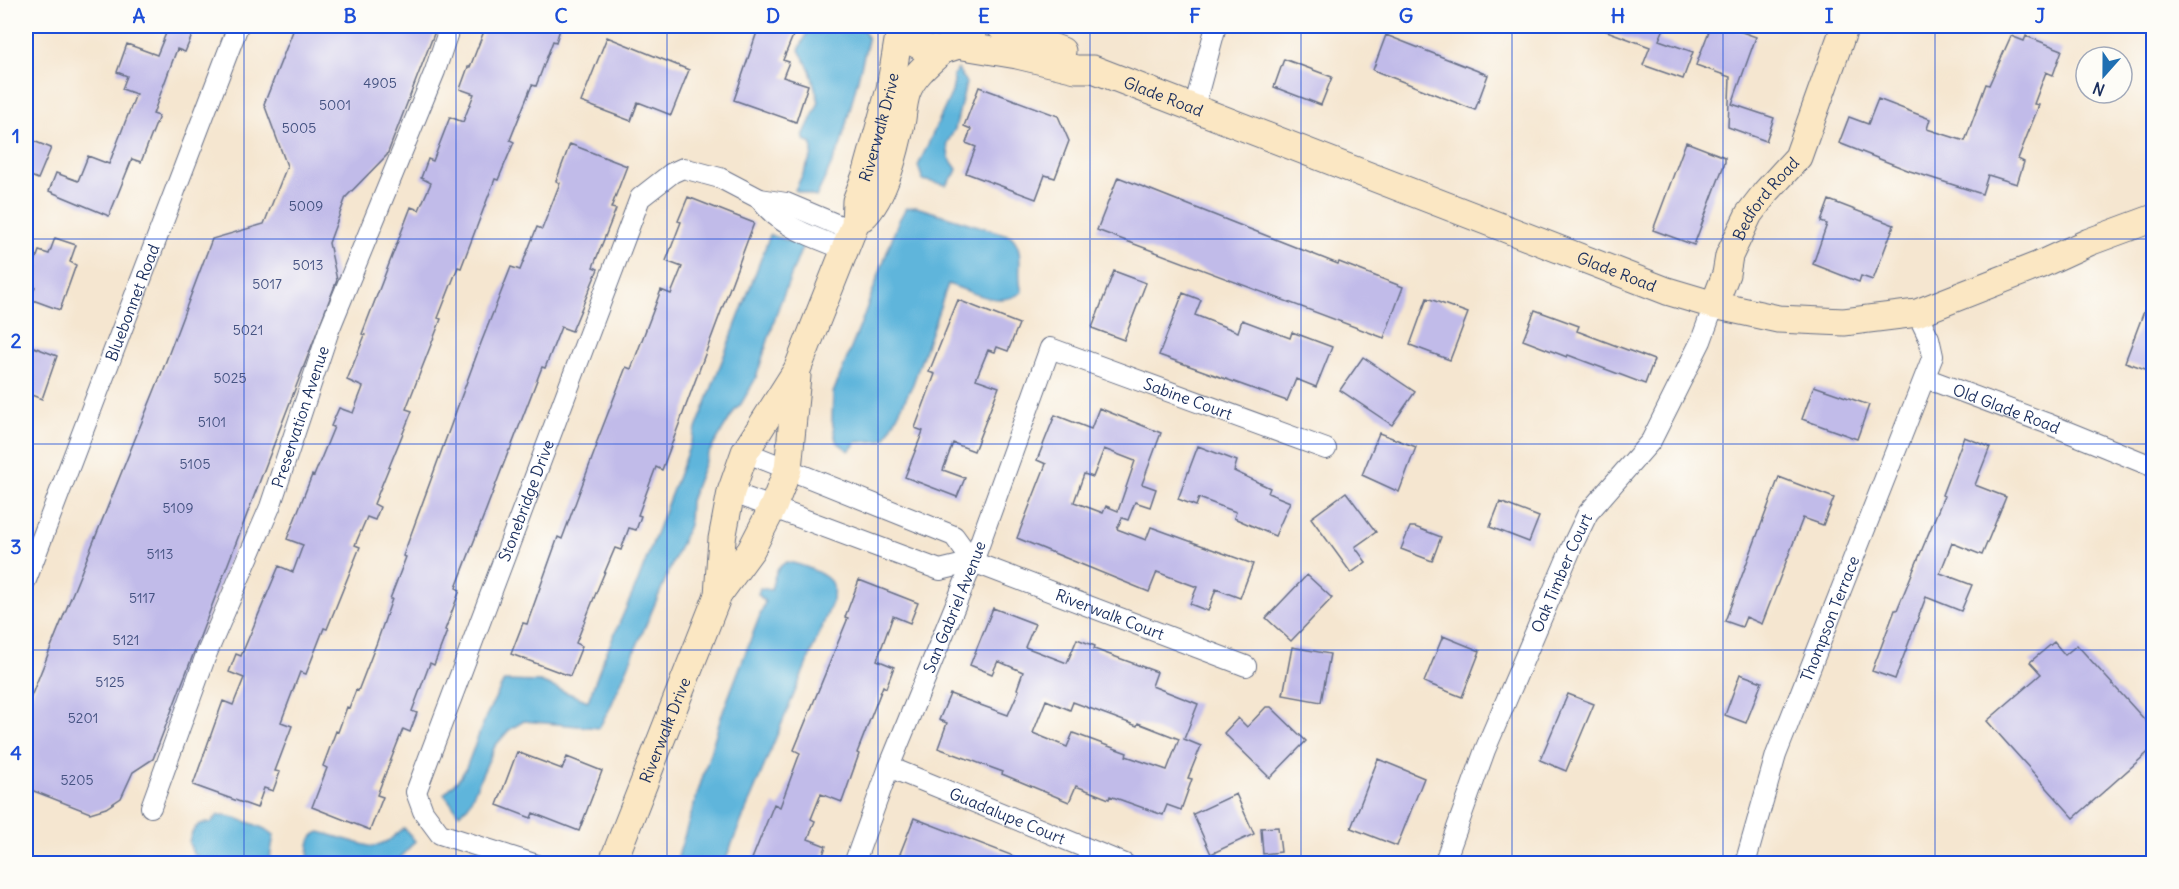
<svg xmlns="http://www.w3.org/2000/svg" width="2179" height="889" font-family="Delius,sans-serif">
	<style>
		.water { fill: #5eb5db; stroke: #3c729c; stroke-width: 1.5 }
		.building { fill: #c1bbe9; fill-rule: evenodd }
		.lines { fill: none; stroke-linecap: round; stroke-linejoin: round }
		.street-casing { stroke: #676f86; stroke-width: 22 }
		.secondary-casing { stroke: #676f86; stroke-width: 29 }
		.street { stroke: #fff; stroke-width: 20 }
		.secondary { stroke: #fbe7c3; stroke-width: 27 }
		.grid { fill: none; stroke: #1d4ed8; stroke-width: 1.5; stroke-opacity: 0.55 }
		.labels { text-anchor: middle; dominant-baseline: central; stroke-width: 5; stroke-linejoin: round; paint-order: stroke }
		.number-label { font-size: 14px; fill: #445281 }
		.street-label { font-size: 16px; fill: #1b2f5e; stroke: #fdfcf7 }
		.neatline { fill: none; stroke: #1d4ed8; stroke-width: 2 }
		.grid-label { font-size: 20px; text-anchor: middle; font-weight: bold; fill: #1d4ed8 }
	</style>
	<rect width="100%" height="100%" fill="#fdfcf7"/>
	<filter id="ink" filterUnits="userSpaceOnUse"><feTurbulence type="fractalNoise" baseFrequency=".0167" numOctaves="2"/><feDisplacementMap in="SourceGraphic" scale="12" xChannelSelector="R" yChannelSelector="G"/><feConvolveMatrix kernelMatrix="1 2 1 2 8 2 1 2 1" color-interpolation-filters="sRGB"/></filter>
	<filter id="wash" filterUnits="userSpaceOnUse"><feTurbulence type="fractalNoise" baseFrequency=".008" numOctaves="4" result="noise"/><feDisplacementMap in="SourceGraphic" scale="24" xChannelSelector="R" yChannelSelector="G"/><feGaussianBlur stdDeviation="1.35" result="paint"/><feColorMatrix in="noise" values="0 0 0 0 0 0 0 0 0 0 0 0 0 0 0 0 0 1.4 0 .05"/><feComposite in="paint" operator="in"/></filter>
	<g filter="url(#wash)">
		<rect width="100%" height="100%" fill="#f5e6d0"/>
		<path class="water" d="M810 26H852L865 31 868 40 841 144 816 197 795 190 812 155V144L805 141 803 136 819 102 810 70 799 50Z
			M958 69 966 83 955 129 947 143 949 158 957 169 955 174 946 185 923 180 918 166 952 92 954 82 953 75Z
			M916 207 1011 236C1027 252 1015 272 1022 292 999 309 971 291 948 284L913 384 886 438 879 441 857 442 849 451 836 441 832 420 833 393 860 326 898 222 906 208Z
			M770 235 803 245 779 306 756 378 741 404 735 410 708 454 690 501 689 525 610 708 599 728 524 721 509 730 495 746 468 806 459 814 444 794 460 778 466 768 486 716 504 681 540 682 588 701 603 660 638 581Z
			M787 562C799 564 829 573 833 586 834 590 833 596 833 600L724 863H676L722 714 765 602 758 594 760 588 771 590C774 579 775 567 787 562Z
			M218 815C230 815 266 827 274 835L269 863H211L193 854 189 842C192 829 197 822 211 823Z
			M404 828 415 841 396 863H308C309 851 306 836 320 832L372 847 388 841Z"/>
		<g id="blocks">
			<path class="building" d="M169 26H196L185 52 177 49 153 114 159 116 141 162 132 159 109 216 49 191 56 173 78 181 88 156 109 164 136 94 122 89 127 76 117 72 127 44 157 55Z
				M295 26H437L387 155 346 197 329 243 337 280 153 759 133 772 121 798 106 808 90 813 26 788V709L160 377 212 239 264 224 287 166 264 104Z
				M486 26H561L556 42 553 41 536 86 532 85 510 140 514 142 498 180 495 179 461 268 458 267 438 318 441 319 406 409 412 411 374 504 380 507 375 520 367 517 355 545 360 547 327 629 324 628 306 674 300 672 281 722 292 726 275 771 280 772 273 791 264 788 257 808 193 785 223 701 233 705 244 678 229 672 236 654 241 656 279 566 293 572 303 545 287 539 312 475 314 476 334 427 331 426 339 408 353 413 363 387 347 380 365 335 362 334 411 207 419 210 431 183 421 178 428 159 433 161 450 117 463 122 474 94 460 89 468 67H470Z
				M759 26H797L783 60 789 62 783 77 808 85 796 122 734 100Z
				M1596 26H1665L1659 40 1693 52 1683 79 1643 65 1650 47 1596 27Z
				M1711 26H1725L1756 37 1732 104 1774 118 1766 141 1728 127 1730 77 1696 65Z
				M1386 35 1488 75 1475 110 1373 70Z
				M2011 36 2024 41 2026 36 2062 50 2053 75 2046 72 2034 104 2039 105 2018 159 2024 162 2017 184 1988 175 1982 194 1910 171 1839 143 1849 117 1868 124 1878 99 1930 119 1927 129 1965 141 1986 84 1989 85Z
				M607 37 689 70 671 115 638 102 631 121 581 102Z
				M1284 59 1332 77 1321 105 1274 87Z
				M979 87 1058 116 1069 141 1055 178 1045 175 1036 199 966 173 976 147 966 143 971 129 964 126Z
				M26 138 51 148 38 179 26 174Z
				M1686 142 1725 157V162L1694 245 1653 230Z
				M570 144 627 166 611 208 616 209 593 267 598 269 572 331 561 327 545 368 542 367 510 450H509L456 588 460 590 445 630 447 631 434 665 430 663 412 711 417 713 410 732 403 729 377 795 383 797 370 830 312 807 327 768 323 766 336 731 338 732 347 707 349 708 356 690 358 691 377 642 392 599H390L406 557 403 556 481 343 511 267 520 270 537 227 542 229 560 183 556 181Z
				M1118 177 1338 264 1339 262 1403 287 1384 338 1097 230Z
				M688 197 754 223 662 470 656 467 638 515 641 516 636 530 629 528 621 550 615 548 598 588 576 643 582 646 570 676 511 654 523 623 527 624 558 537 562 539 597 445 596 444 626 367 631 369 661 290 671 294 682 267 666 261 681 222 678 221Z
				M1829 200 1894 225 1873 280 1861 276 1859 282 1813 264 1827 224 1821 222Z
				M55 238 76 245 70 262 76 265 60 310 30 299 35 287 27 284 39 251 49 254Z
				M1114 271 1146 283 1124 340 1092 328Z
				M2152 290H2154V372L2125 362Z
				M1183 293 1201 300 1195 315 1238 332 1242 320 1290 338 1292 332 1332 347 1316 387 1296 379 1287 401 1159 355Z
				M1427 298 1468 313 1450 360 1410 345Z
				M958 300 1019 324 1008 351 997 347 995 352 988 350 976 379 999 387 974 451 953 443 943 470 965 478 957 497 905 477 923 431 915 428 935 374 929 372Z
				M1535 310 1579 326 1577 331 1654 360 1645 384 1568 355 1567 357 1523 340Z
				M26 344 57 356 42 399 26 393Z
				M1363 357 1415 392 1392 425 1340 390Z
				M1814 386 1869 405 1857 439 1802 419Z
				M1099 408 1161 433 1142 484 1156 489 1150 507 1135 502 1128 520 1122 518 1117 529 1146 540 1151 527 1253 564 1240 598 1216 589 1208 611 1190 604 1197 587 1157 572 1149 592 1017 538 1046 464 1037 460 1055 415 1091 429ZM1104 449 1135 461 1118 511 1106 506 1103 513 1074 502 1084 474 1093 477Z
				M1379 433 1416 447 1399 492 1362 475Z
				M1964 437 1990 447 1975 485 2006 497 1982 555 1952 543 1940 573 1972 585 1961 611 1926 597 1895 679 1872 671 1895 610H1897L1944 496 1942 495Z
				M1198 446 1237 461 1234 471 1270 488 1268 493 1290 502 1275 536 1234 518 1236 512 1199 498 1196 506 1178 499Z
				M1779 477 1834 498 1823 525 1803 518 1762 624 1746 617 1742 627 1725 621Z
				M1346 492 1376 532 1355 547 1366 562 1351 573 1311 518Z
				M1500 502 1539 517 1529 542 1490 527Z
				M1410 527H1415L1441 537 1432 561 1401 549Z
				M1307 575 1332 598 1291 641 1266 618Z
				M859 580 918 603 910 623 893 616 877 660 894 667 886 688 883 686 857 753 859 754 842 802 821 794 811 819 815 821 808 839 826 846 820 864H750L774 804 780 807 800 753 794 750 848 618 845 617Z
				M993 608 1035 624 1025 647 1067 663 1077 639 1095 646 1094 649 1157 672 1152 686 1198 704 1184 739 1201 746 1188 778 1192 779 1181 810 1167 805 1163 815 1110 796 1109 799 1076 786 1069 802 1002 774 1003 772 938 748 947 723 939 720 950 694 1008 715 1019 690 1017 689 1023 672 998 661 992 674 970 665ZM1046 700 1070 710 1073 702 1137 726 1138 723 1179 739 1167 770 1126 756 1127 753 1073 733 1067 747 1033 733Z
				M1443 636 1480 651 1462 697 1424 682Z
				M2054 642 2065 655 2077 645 2154 730V747L2074 818 1987 721 2041 674 2030 662Z
				M1292 647 1330 654 1321 702 1283 695Z
				M1740 674 1762 682 1746 723 1725 715Z
				M1568 694 1594 704 1566 771 1540 760Z
				M1266 707H1271L1306 741 1270 778 1224 733 1238 718 1247 727Z
				M517 752 562 769 567 757 602 771 579 831 533 813 531 818 497 805Z
				M1378 759 1424 778 1397 846 1351 828Z
				M1236 794 1254 834 1211 854 1193 814Z
				M914 818 1029 862 1028 864H896Z
				M1278 827 1281 852 1263 854 1261 828Z"/>
		</g>
	</g>
	<g filter="url(#ink)">
		<use href="#blocks" fill-opacity="0" stroke="#676f86" stroke-width="1.5"/>
		<g class="lines">
			<g class="street-casing">
				<g id="street">
					<path d="M1194 108 1216 26"/>
					<path d="M760 199C779 227 814 237 844 249"/>
					<path id="s1" d="M1925 378 2046 423 2154 467"/>
					<path id="s2" d="M745 452 954 536 973 562 1246 666"/>
					<path d="M731 492 940 570 973 562"/>
					<path id="s3" d="M26 580 238 26"/>
					<path id="s4" d="M889 767 1125 864"/>
					<path id="s5" d="M151 807 206 655 270 507 329 330 435 71 450 26"/>
					<path id="s6" d="M534 864 440 834 423 811 416 792 640 198 672 173 683 168 720 178 760 199 786 203 852 231"/>
					<path id="s7" d="M854 864 889 767 973 562 1050 348 1326 449"/>
					<path id="s8" d="M1444 864 1485 750 1574 542 1588 513 1651 441 1701 341 1714 305"/>
					<path id="s9" d="M1745 864 1776 755 1933 356 1929 338 1917 313"/>
				</g>
			</g>
			<g class="secondary-casing">
				<g id="secondary">
					<path d="M898 26C915 56 959 59 975 26"/>
					<path d="M1000 26 1014 33 1062 51"/>
					<path id="s10" d="M957 45 1017 55 1076 69H1093L1667 291 1714 305 1778 319 1844 322 1917 313 2039 265 2089 242 2154 218"/>
					<path d="M863 217C885 197 896 148 902 119 903 111 904 100 907 92 913 75 930 62 943 50"/>
					<path id="s11" d="M1714 305 1726 274 1729 256 1749 214 1766 192 1798 157 1845 26"/>
					<path id="s12" d="M718 595 722 539 731 492 745 452 797 370 855 224 856 201 867 172 890 89 900 29"/>
					<path id="s13" d="M612 864 718 595 751 550 773 507 788 469 797 376"/>
				</g>
			</g>
			<use href="#street" class="street"/>
			<use href="#secondary" class="secondary"/>
		</g>
	</g>
	<path class="grid" d="M244 26V864M456 26V864M667 26V864M878 26V864M1090 26V864M1301 26V864M1512 26V864M1723 26V864M1935 26V864M26 239H2154M26 444H2154M26 650H2154"/>
	<g class="labels">
		<g class="number-label">
			<text x="380" y="83">4905</text>
			<text x="335" y="105">5001</text>
			<text x="299" y="128">5005</text>
			<text x="306" y="206">5009</text>
			<text x="308" y="265">5013</text>
			<text x="267" y="284">5017</text>
			<text x="248" y="330">5021</text>
			<text x="230" y="378">5025</text>
			<text x="212" y="422">5101</text>
			<text x="195" y="464">5105</text>
			<text x="178" y="508">5109</text>
			<text x="160" y="554">5113</text>
			<text x="142" y="598">5117</text>
			<text x="126" y="640">5121</text>
			<text x="110" y="682">5125</text>
			<text x="83" y="718">5201</text>
			<text x="77" y="780">5205</text>
		</g>
		<g class="street-label">
			<text stroke="none"><textPath href="#s10" startOffset="214">Glade Road</textPath></text>
			<text stroke="none"><textPath href="#s12" startOffset="501">Riverwalk Drive</textPath></text>
			<text stroke="none"><textPath href="#s11" startOffset="120">Bedford Road</textPath></text>
			<text stroke="none"><textPath href="#s10" startOffset="700">Glade Road</textPath></text>
			<text stroke="none"><textPath href="#s3" startOffset="297">Bluebonnet Road</textPath></text>
			<text stroke="none"><textPath href="#s7" startOffset="699">Sabine Court</textPath></text>
			<text stroke="none"><textPath href="#s1" startOffset="87">Old Glade Road</textPath></text>
			<text stroke="none"><textPath href="#s5" startOffset="418">Preservation Avenue</textPath></text>
			<text stroke="none"><textPath href="#s6" startOffset="459">Stonebridge Drive</textPath></text>
			<text stroke="none"><textPath href="#s8" startOffset="314">Oak Timber Court</textPath></text>
			<text stroke="none"><textPath href="#s7" startOffset="276">San Gabriel Avenue</textPath></text>
			<text stroke="none"><textPath href="#s2" startOffset="404">Riverwalk Court</textPath></text>
			<text stroke="none"><textPath href="#s9" startOffset="260">Thompson Terrace</textPath></text>
			<text stroke="none"><textPath href="#s13" startOffset="144">Riverwalk Drive</textPath></text>
			<text stroke="none"><textPath href="#s4" startOffset="128">Guadalupe Court</textPath></text>
		</g>
	</g>
	<rect width="2179" height="889" fill="none" stroke="#fdfcf7" stroke-width="66"/>
	<g transform="translate(2104 75) rotate(201)"><circle r="28" fill="#fdfcf7" stroke="#a3aaba" stroke-width="1.5"/>
	<path d="M0-4.5L10 22L0 15L-10 22Z" fill="#1f6fb2"/>
	<text y="-9" font-size="16" font-weight="bold" text-anchor="middle" fill="#1b2f5e">N</text>
	</g>
	<rect x="33" y="33" width="2113" height="823" class="neatline"/>
	<g class="grid-label">
		<text x="139" y="23">A</text>
		<text x="350" y="23">B</text>
		<text x="561" y="23">C</text>
		<text x="773" y="23">D</text>
		<text x="984" y="23">E</text>
		<text x="1195" y="23">F</text>
		<text x="1406" y="23">G</text>
		<text x="1618" y="23">H</text>
		<text x="1829" y="23">I</text>
		<text x="2040" y="23">J</text>
		<text x="16" y="143">1</text>
		<text x="16" y="348">2</text>
		<text x="16" y="554">3</text>
		<text x="16" y="760">4</text>
	</g>
</svg>
